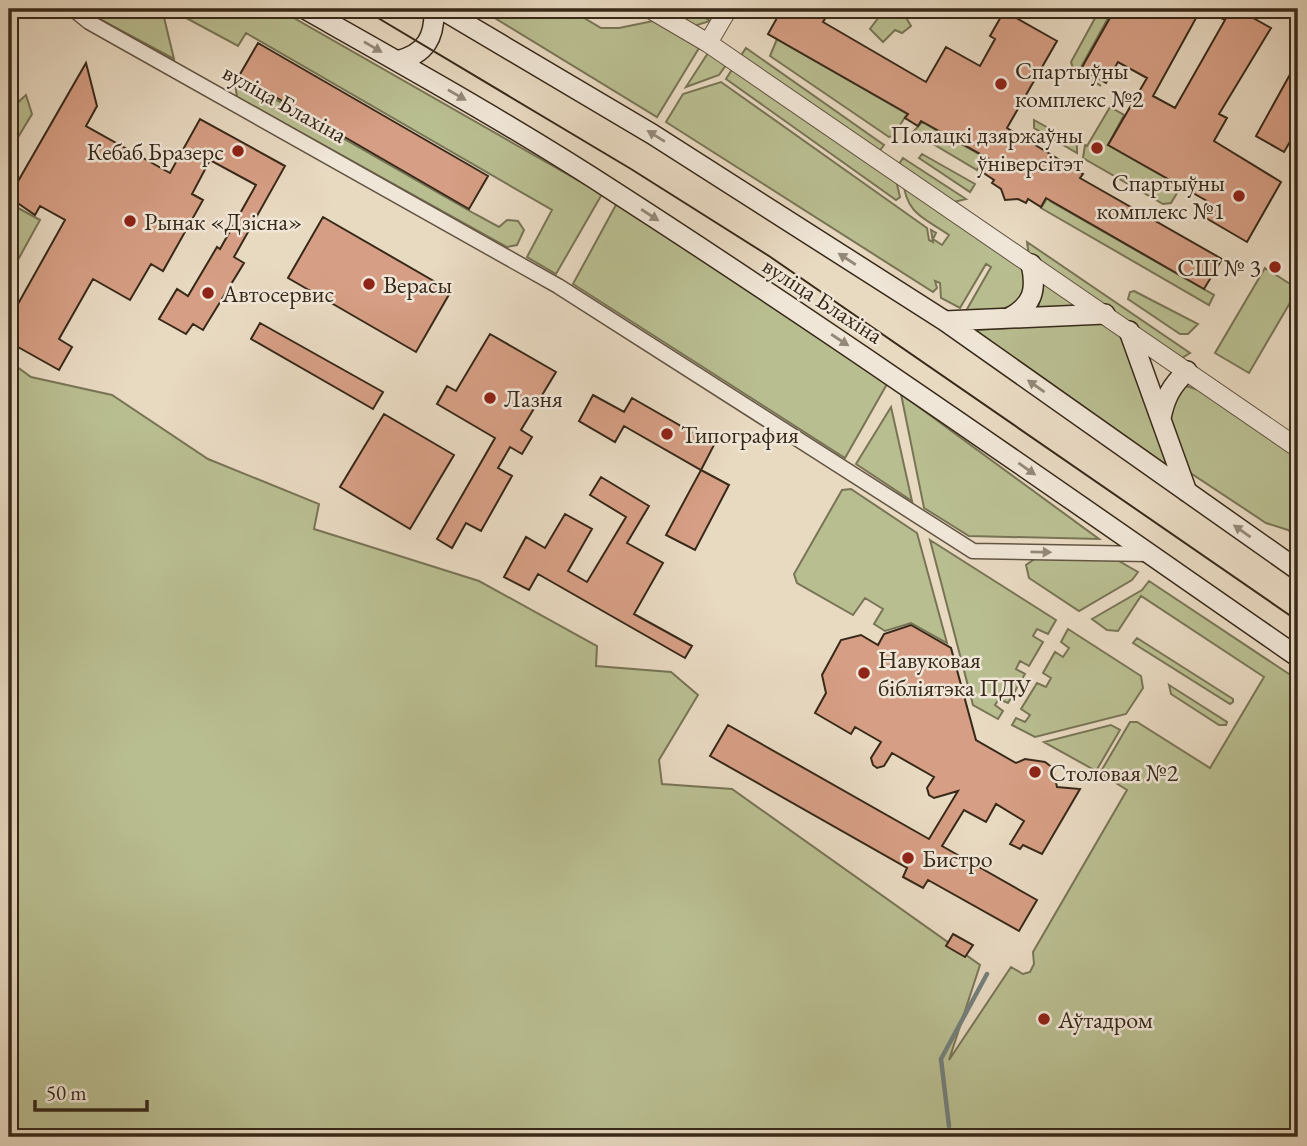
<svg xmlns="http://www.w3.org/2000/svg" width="1307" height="1146" font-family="'EB Garamond',serif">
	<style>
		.green { fill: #b9be91; stroke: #787455; stroke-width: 2 }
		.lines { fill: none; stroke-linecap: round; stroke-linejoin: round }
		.stream { stroke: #737f7b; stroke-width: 4.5 }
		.building { fill: #d69e84; stroke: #372919; stroke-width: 2 }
		.minor-casing { stroke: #635543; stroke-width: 17 }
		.tertiary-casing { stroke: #635543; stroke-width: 20 }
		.secondary-casing { stroke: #372919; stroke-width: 22 }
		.minor { stroke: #f0e6d7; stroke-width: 14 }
		.tertiary { stroke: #f0e6d7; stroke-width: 18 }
		.secondary { stroke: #f0e6d7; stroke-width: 19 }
		.tram { stroke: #372919; stroke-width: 2 }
		.oneway { fill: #948878 }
		.poi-dot { fill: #8f2418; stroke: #f0e6d7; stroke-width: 2.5 }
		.labels { text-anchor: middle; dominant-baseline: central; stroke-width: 5; stroke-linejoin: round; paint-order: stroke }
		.poi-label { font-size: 24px; fill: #372919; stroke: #f0e6d7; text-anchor: start }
		.street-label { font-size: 24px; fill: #372919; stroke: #f0e6d7 }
	</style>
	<rect width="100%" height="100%" fill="#e8d9c1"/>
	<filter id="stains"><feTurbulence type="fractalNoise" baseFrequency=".00286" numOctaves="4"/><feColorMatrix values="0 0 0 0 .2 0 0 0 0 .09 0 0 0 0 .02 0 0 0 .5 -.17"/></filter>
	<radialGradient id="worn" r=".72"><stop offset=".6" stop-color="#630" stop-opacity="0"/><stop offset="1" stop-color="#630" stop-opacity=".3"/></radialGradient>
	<path class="green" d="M86 9H162L174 59 92 15Z
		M174 9H278L602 194 556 274 527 257 552 210 246 33 238 46 175 12Z
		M480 9H569L601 28H619L653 21 699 48 657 117Z
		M664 9H692L710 21 694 26Z
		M885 9H901L911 26 902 33 895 30 883 42 870 29Z
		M1100 9H1113L1080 69 1101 86 1074 71 1071 62Z
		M777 39 907 114 893 136 889 137 770 56Z
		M746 48 884 145 878 153 740 57Z
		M708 53 726 65 719 75 686 87Z
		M733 68 896 180 900 197 896 200 726 79Z
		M238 78 475 214 499 227 507 220 518 221 524 230 517 245 507 247 237 97 235 84Z
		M721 82 927 228 929 240 933 242 931 230 936 233 933 239 942 245 949 235C925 218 906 215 903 180L1027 272 1025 297C1007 313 989 310 966 311L991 267 986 264 960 308 941 298 940 283 935 281 937 288 933 292 666 122 683 94Z
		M26 95 32 114 17 139 10 138C6 120 11 107 26 95Z
		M1110 107 1124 115 1108 145 1178 185 1180 188 1171 203 1163 204 1083 158 1085 145 1087 146Z
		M1034 120 1077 144V153L1034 128Z
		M922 122 984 157 977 170 913 132Z
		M922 154 975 184 970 192 919 158Z
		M903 158 966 199 950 203 897 167Z
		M1048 197 1050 201 1214 295 1209 305 1041 208Z
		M9 203 40 220 9 276Z
		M617 203 887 384 845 458 573 284Z
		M1027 242 1190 353 1182 358 1029 256Z
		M1265 268 1298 289 1249 373 1215 353Z
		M1040 274 1091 310 1037 311 1043 288Z
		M1134 291 1198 324 1188 334H1180L1128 299 1130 292Z
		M1106 322 1123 334 1168 462 1166 465 975 330Z
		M9 361 31 377 112 395 208 459 319 504 314 529 479 581 597 646 596 666 671 672 698 695 659 760 662 784 732 789 980 965 949 1060 1011 967 1023 974 1030 972 1034 964 1033 952 1127 790 1100 773 1130 722H1137L1210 768 1264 677 1141 596 1118 631 1107 630 1092 619 1142 590 1149 581 1298 680V1137H9Z
		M1186 386 1199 390 1298 458V538L1288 530 1266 523 1189 472 1167 419 1177 389Z
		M901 394 1099 539 969 536 924 508Z
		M891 407 912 501 856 464Z
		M851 489 917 533 947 643 911 623 885 631 874 624 883 609 865 598 853 615 797 583 794 574 842 490Z
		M930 540 1056 620 1048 634 1037 629 1033 636 1043 642 1029 666 1020 661 1016 669 1025 674 1008 703 999 699 995 705 1003 711 998 719 973 705Z
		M1036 558 1117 560 1138 572 1132 580 1079 611 1029 578 1026 565Z
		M1068 629 1141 676 1143 688 1126 714 1035 737 1012 725 1016 718 1025 722 1030 715 1021 709 1037 683 1046 687 1051 678 1043 673 1055 652 1063 657 1069 648 1061 642Z
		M1137 638 1233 699V702L1230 704 1133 643Z
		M1169 685 1227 722 1226 725H1219L1171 694Z
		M1111 725 1120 730 1096 771 1044 742Z"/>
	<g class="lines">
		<path class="stream" d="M949 1126 941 1059 987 974"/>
	</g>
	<path class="building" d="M782 9H831L823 22 926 82 946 47 980 66 995 39 990 36 1002 15 1009 18 1011 15 1057 41 1007 128 1083 174 1080 178 1222 259 1204 289 1046 198 1041 207 1028 199 1026 203 1018 199 1005 200 1001 189 992 183 994 180 982 172 989 159 921 121 918 126 905 118 908 114 768 34Z
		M1115 9H1201L1153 96 1175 108 1225 20 1204 9H1237L1271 28 1219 114 1227 118 1214 141 1281 182 1247 242 1199 214 1207 201 1108 145 1147 78 1118 62 1106 83 1081 69Z
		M258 43 488 176 469 209 239 76Z
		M1298 60V128L1284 152 1256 136Z
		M86 63 97 106 86 126 170 173 200 119 285 166 234 257 244 263 203 330 193 324 186 334 159 319 177 289 188 296 217 247 220 249 256 185 210 160 192 194 203 200 163 271 151 264 130 300 93 279 59 339 72 347 59 370 9 342V320L65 220 40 206 35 215 9 197Z
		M323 217 451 291 416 352 288 278Z
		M260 323 383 392 373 409 251 339Z
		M490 334 556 372 521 430 532 437 522 454 510 447 498 468 512 476 481 531 466 523 452 548 437 539 495 438 437 404 447 386 456 391Z
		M593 395 624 412 632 398 714 445 701 470 624 426 615 442 579 421Z
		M384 414 454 455 410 529 340 487Z
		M701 470 729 485 695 550 666 535Z
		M601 477 649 506 627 543 663 563 634 614 692 646 685 658 538 574 529 590 504 577 526 537 545 548 565 514 592 529 568 571 587 582 626 517 590 495Z
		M911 625 951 648 976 740 1016 763 1025 759 1045 762 1053 768 1057 787 1080 789 1042 854 1023 845 1020 849 1010 844 1024 821 996 804 986 822 964 810 942 846 1037 900 1019 931 928 880 923 888 903 877 907 868 710 756 728 725 929 839 958 791 934 798 929 795 927 788 934 777 892 753 884 766 877 768 873 765 871 758 881 742 855 727 851 734 815 713 826 693 822 675 841 640 861 635 878 645 884 634Z
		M953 934 973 945 965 957 946 946Z"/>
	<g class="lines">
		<g class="minor-casing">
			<path id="minor" d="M73 9 89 22 558 286 973 551 1149 554"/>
		</g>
		<g class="tertiary-casing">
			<path id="tertiary" d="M650 9 708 43 1298 448
				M708 43 728 9"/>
		</g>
		<g class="secondary-casing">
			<path id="secondary" d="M305 9C411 69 517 128 618 194 849 343 1073 501 1298 657
				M441 9 652 134 945 321 1298 570
				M397 61C426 54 435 37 434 9
				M1009 318C1033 305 1037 290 1031 264
				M945 321 1105 314
				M1129 331 1187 492
				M1161 418C1165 398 1171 386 1187 371"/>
		</g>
		<use href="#minor" class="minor"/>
		<use href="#tertiary" class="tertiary"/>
		<use href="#secondary" class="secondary"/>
		<path class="tram" d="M363 9 631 169 769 256 1298 621"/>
	</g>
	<defs><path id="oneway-solid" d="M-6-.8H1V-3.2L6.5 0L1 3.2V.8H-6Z" transform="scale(1.75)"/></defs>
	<g class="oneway">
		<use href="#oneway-solid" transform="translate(373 47) rotate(30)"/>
		<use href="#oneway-solid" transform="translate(457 95) rotate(30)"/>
		<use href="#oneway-solid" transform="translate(656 136) rotate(-148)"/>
		<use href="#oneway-solid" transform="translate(650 215) rotate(33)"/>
		<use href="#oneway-solid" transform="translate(847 259) rotate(-147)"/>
		<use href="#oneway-solid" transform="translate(840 340) rotate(33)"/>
		<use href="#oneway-solid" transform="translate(1036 386) rotate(-145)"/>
		<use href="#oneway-solid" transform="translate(1027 469) rotate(35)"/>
		<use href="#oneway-solid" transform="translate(1242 531) rotate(-145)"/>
		<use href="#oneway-solid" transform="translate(1041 552) rotate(1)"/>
	</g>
	<g class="poi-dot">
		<circle cx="1001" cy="84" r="7"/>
		<circle cx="1097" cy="148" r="7"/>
		<circle cx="238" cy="151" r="7"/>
		<circle cx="1239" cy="196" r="7"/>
		<circle cx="130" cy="221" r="7"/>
		<circle cx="1275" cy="267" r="7"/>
		<circle cx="369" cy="284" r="7"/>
		<circle cx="208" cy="293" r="7"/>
		<circle cx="490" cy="398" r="7"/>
		<circle cx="667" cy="434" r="7"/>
		<circle cx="864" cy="673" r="7"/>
		<circle cx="1035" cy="772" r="7"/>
		<circle cx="908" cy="858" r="7"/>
		<circle cx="1044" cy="1019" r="7"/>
	</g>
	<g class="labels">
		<g class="poi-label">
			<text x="1015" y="70">Спартыўны<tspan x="1015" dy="28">комплекс №2</tspan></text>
			<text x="1083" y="134" text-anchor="end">Полацкі дзяржаўны<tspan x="1083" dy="28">ўніверсітэт</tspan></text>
			<text x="224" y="151" text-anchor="end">Кебаб Бразерс</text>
			<text x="1225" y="182" text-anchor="end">Спартыўны<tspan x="1225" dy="28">комплекс №1</tspan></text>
			<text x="144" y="221">Рынак «Дзісна»</text>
			<text x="1261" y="267" text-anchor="end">СШ № 3</text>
			<text x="383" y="284">Верасы</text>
			<text x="222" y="293">Автосервис</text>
			<text x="504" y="398">Лазня</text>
			<text x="681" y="434">Типография</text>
			<text x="878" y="659">Навуковая<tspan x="878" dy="28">бібліятэка ПДУ</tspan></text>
			<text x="1049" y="772">Столовая №2</text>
			<text x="922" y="858">Бистро</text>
			<text x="1058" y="1019">Аўтадром</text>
		</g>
		<g class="street-label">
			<text transform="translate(285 103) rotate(29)">вуліца Блахіна</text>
			<text transform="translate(823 300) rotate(33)">вуліца Блахіна</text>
		</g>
	</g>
	<rect width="1307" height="1146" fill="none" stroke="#e8d9c1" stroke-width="35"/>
	<rect x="10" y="10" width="1286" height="1125" fill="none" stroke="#372919" stroke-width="3.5"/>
	<rect x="18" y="18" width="1272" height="1111" fill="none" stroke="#372919" stroke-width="2"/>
	<path d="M35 1100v10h112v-10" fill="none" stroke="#372919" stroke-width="3.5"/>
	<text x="46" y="1100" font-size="21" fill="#372919" stroke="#f0e6d7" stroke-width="5" paint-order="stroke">50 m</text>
	<rect width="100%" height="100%" filter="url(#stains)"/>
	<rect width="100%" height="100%" fill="url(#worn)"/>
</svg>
